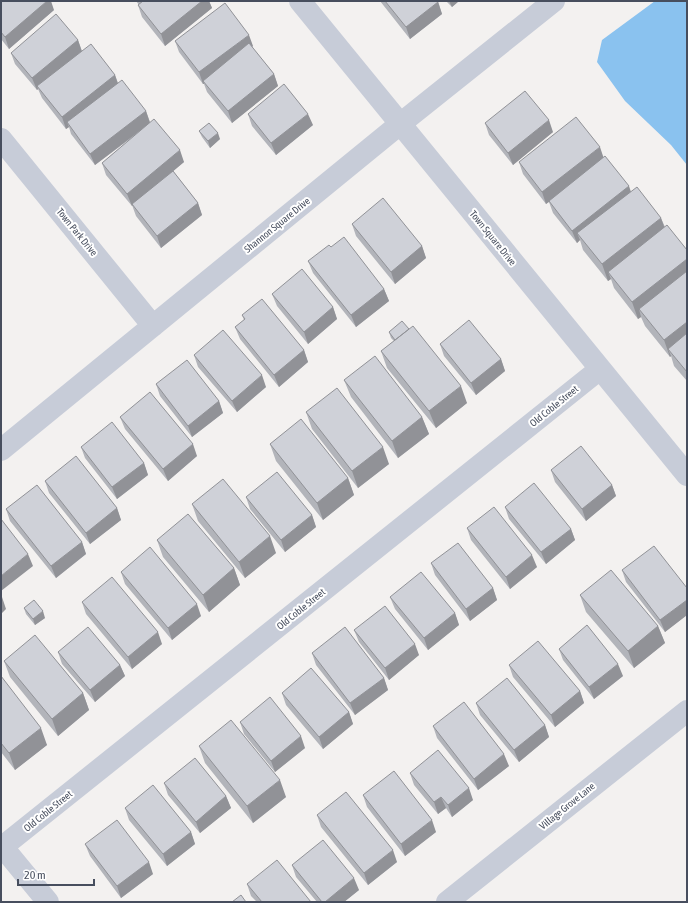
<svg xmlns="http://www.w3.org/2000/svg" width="688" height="903" font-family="'Asap Condensed',sans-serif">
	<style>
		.water { fill: #8ac2ef }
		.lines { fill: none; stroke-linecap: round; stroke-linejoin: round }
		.street { stroke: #c7ccd8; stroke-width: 22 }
		.wall { fill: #b2b4ba }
		.shaded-wall { fill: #919297 }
		.building { fill: #cfd1d8; stroke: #919297 }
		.labels { text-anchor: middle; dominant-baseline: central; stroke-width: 4; stroke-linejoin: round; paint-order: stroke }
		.street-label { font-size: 10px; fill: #474e5e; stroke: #fff }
	</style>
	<rect width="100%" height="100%" fill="#f3f1f0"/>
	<path class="water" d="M655 1H687V165L671 145 625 101 597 62 602 40Z"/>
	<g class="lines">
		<path class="street" d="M300 1 687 475
			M1 139 153 326
			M1 450 400 124 554 1
			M1 845 48 902
			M1 848 600 369
			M447 902 687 711"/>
	</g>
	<path class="wall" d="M1 1 54 10 9 49 1 39Z
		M136 1H209L212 8 165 46 142 17 138 5H139Z
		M380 1H438L442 14 410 39Z
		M446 1H459L452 7Z
		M78 40 82 51 115 75 118 83 146 111 150 122 184 162 173 171 198 203 202 215 161 248 136 216 132 205V206L106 175 102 163 134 136 95 165 71 134 69 127 66 129 42 98 38 89 37 90 15 64 11 53Z
		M175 41 253 46 252 47 274 74 278 86 232 123 207 92 204 84H203L179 52Z
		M248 114 313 125 276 155 252 126Z
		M485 123 553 132 513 165 489 135Z
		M199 131 220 139 210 148 202 137Z
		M604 157 631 192 661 218 665 227 687 250V381L674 366 671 356 670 357 645 326 641 317 638 319 614 288 611 279 608 281 583 250 580 240 577 243 553 213 549 202 546 204 523 174 519 162Z
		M352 224 422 246 426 258 395 284 356 236Z
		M331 247 384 289 389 301 356 327 313 273 308 261Z
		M272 294 333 307 337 319 308 344 277 306Z
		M242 315 304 350 308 362 279 387 240 339 235 327 244 320Z
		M389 332 467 403 436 428 387 368 381 351 394 341 391 338Z
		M440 344 501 359 505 371 476 395 444 356Z
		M194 355 266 387 237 412 198 367Z
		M344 380 422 417 429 434 398 458 351 397Z
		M156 384 219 401 223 413 192 437 160 396Z
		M306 412 389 464 358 488 312 429Z
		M120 417 197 456 168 481 125 429Z
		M270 444 348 478 354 495 323 520 276 461Z
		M81 447 144 463 148 475 117 499 85 458Z
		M551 470 612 485 616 496 586 521 555 482Z
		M45 481 117 508 121 520 90 544 49 493Z
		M246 497 312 515 316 527 285 552 250 509Z
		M192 504 276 553 245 578 198 521Z
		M505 507 571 529 575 540 546 564 509 519Z
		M6 509 82 542 86 554 56 578 10 521Z
		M467 528 537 567 510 589 471 540Z
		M157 540 234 568 240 585 209 612 163 557Z
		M431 563 493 588 497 600 470 621 435 575Z
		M622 570 687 588V615L665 632 626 582Z
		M121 572 201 616 172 640 125 584Z
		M580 595 658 626 665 643 634 668 586 612Z
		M390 597 455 613 459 625 428 650 395 609Z
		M82 602 162 644 132 669 86 614Z
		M24 608 45 618 35 625 26 614Z
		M354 630 419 655 389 680 359 642Z
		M559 649 623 676 594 699 563 660Z
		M58 652 120 665 125 676 95 702 62 664Z
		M312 653 384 678 388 690 355 715 316 665Z
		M4 661 83 693 89 710 58 736 10 677Z
		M509 665 580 691 584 703 555 727 513 677Z
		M1 676 47 745 15 770 1 752Z
		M282 693 349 712 353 724 323 749 286 705Z
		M476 703 545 725 549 737 519 762 480 715Z
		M240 722 305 748 275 772 244 734Z
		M433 726 509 766 478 790 437 738Z
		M199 746 286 797 253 823 205 763Z
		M410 773 473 800 452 817 446 808 438 814 414 785Z
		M164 783 226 796 231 808 200 833 168 795Z
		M363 795 436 832 405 856 367 807Z
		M125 808 191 832 195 844 167 866 129 820Z
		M317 815 397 862 368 885 321 827Z
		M85 844 153 874 121 898 90 856Z
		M292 865 359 890 344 902H317L296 877Z
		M247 884 311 902H257L251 896Z"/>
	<path class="shaded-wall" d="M47 1H51L54 10 9 49 5 37Z
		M202 1H209L212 8 165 46 161 34Z
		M449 1H459L452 7Z
		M438 2 442 14 410 39 406 27Z
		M249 35 253 46 204 83 203 81 204 84H203L199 72Z
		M78 40 82 52 37 86 38 89 37 90 32 78Z
		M274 74 278 86 232 123 228 111Z
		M115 75 119 87 67 122 69 127 66 129 62 117Z
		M146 111 150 123 95 165 90 154Z
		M308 114 313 125 276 155 271 143Z
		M549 120 553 132 513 165 508 153Z
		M218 133 220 139 210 148 208 141Z
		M600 147 604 159 546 204 542 192Z
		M180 150 184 162 132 206 127 194Z
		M629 186 633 198 577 233 580 240 577 243 572 231Z
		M198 203 202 215 161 248 157 236Z
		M661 218 667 235 608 272 611 279 608 281 602 264Z
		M422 246 426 258 395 284 391 272Z
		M687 259V281L639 309 641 317 638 319 632 302Z
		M384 289 389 301 356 327 351 315Z
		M333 307 337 319 308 344 304 332Z
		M687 322V343L668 349 671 356 670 357 664 340Z
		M304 350 308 362 279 387 274 375Z
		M501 359 505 371 476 395 471 383Z
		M262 375 266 387 237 412 232 401Z
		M461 386 467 403 436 428 429 411Z
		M219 401 223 413 192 437 188 426Z
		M422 417 429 434 398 458 392 441Z
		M193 444 197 456 168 481 163 469Z
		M383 447 389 464 358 488 352 471Z
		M144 463 148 475 117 499 112 487Z
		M348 478 354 495 323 520 317 503Z
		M612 485 616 496 586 521 582 509Z
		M117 508 121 520 90 544 86 533Z
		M312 515 316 527 285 552 281 540Z
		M571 529 575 540 546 564 541 552Z
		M270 536 276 553 245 578 239 562Z
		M82 542 86 554 56 578 51 566Z
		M28 554 33 566 1 591V576Z
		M532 555 537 567 510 589 506 577Z
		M234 568 240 585 209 612 203 595Z
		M493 588 497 600 470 621 466 609Z
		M2 597 6 609 1 614V598Z
		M687 600V615L665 632 660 620Z
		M197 604 201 616 172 640 168 628Z
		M43 611 45 618 35 625 33 619Z
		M455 613 459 625 428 650 424 638Z
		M658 626 665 643 634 668 628 651Z
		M158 632 162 644 132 669 128 657Z
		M415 644 419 655 389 680 385 668Z
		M618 664 623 676 594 699 589 687Z
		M120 665 125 676 95 702 90 690Z
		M384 678 388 690 355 715 350 703Z
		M580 691 584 703 555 727 551 715Z
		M83 693 89 710 58 736 52 719Z
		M349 712 353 724 323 749 319 737Z
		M545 725 549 737 519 762 514 750Z
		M41 728 47 745 15 770 9 753Z
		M301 736 305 748 275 772 271 761Z
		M504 754 509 766 478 790 474 779Z
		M280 780 286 797 253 823 247 806Z
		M469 788 473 800 452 817 448 805Z
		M226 796 231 808 200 833 196 822Z
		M441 797 446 808 438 814 434 802Z
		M432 820 436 832 405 856 401 844Z
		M191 832 195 844 167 866 163 854Z
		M393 850 397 862 368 885 364 873Z
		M149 862 153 874 121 898 117 886Z
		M354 878 359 890 344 902H325Z"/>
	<path class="building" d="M1 1H47L5 37 1 32Z
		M143 1H202L161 34 138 5Z
		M385 1H438V2L406 27Z
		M225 3 249 35 199 72 175 41Z
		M56 14 78 40 32 78 11 53Z
		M249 43 274 74 228 111 203 81Z
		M91 44 115 75 62 117 37 86Z
		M122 80 146 111 90 154 67 122Z
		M284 84 308 114 271 143 248 114Z
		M525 91 549 120 508 153 485 123Z
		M576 117 600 147 542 192 519 162Z
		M154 119 180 150 127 194 102 163Z
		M209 123 218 133 208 141 199 131Z
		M605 156 629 186 572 231 549 201Z
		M173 171 198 203 157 236 132 204Z
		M637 187 661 218 602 264 577 233Z
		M383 198 422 246 391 272 352 224Z
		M667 225 687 250V259L632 302 608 272Z
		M344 237 384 289 351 315 308 261 329 245 331 247Z
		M302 269 333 307 304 332 272 294Z
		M687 271V322L664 340 639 309Z
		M262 299 304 350 274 375 235 327 245 319 242 315Z
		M469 320 501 359 471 383 440 344Z
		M402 321 409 329 395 340 389 332Z
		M413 326 461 386 429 411 381 351Z
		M223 330 262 375 232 401 194 355Z
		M687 333V372L668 349Z
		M375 356 422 417 392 441 344 380Z
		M187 360 219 401 188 426 156 384Z
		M337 388 383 447 352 471 306 412Z
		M150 392 193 444 163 469 120 417Z
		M301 419 348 478 317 503 270 444Z
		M112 422 144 463 112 487 81 447Z
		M581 446 612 485 582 509 551 470Z
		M76 456 117 508 86 533 45 481Z
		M277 472 312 515 281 540 246 497Z
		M223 479 270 536 239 562 192 504Z
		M534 483 571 529 541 552 505 507Z
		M37 485 82 542 51 566 6 509Z
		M494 507 532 555 506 577 467 528Z
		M188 514 234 568 203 595 157 540Z
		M1 519 28 554 1 576Z
		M458 543 493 588 466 609 431 563Z
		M654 546 687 588V600L660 620 622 570Z
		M150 547 197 604 168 628 121 572Z
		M611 570 658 626 628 651 580 595Z
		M421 572 455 613 424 638 390 597Z
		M112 577 158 632 128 657 82 602Z
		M34 600 43 611 33 619 24 608Z
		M385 606 415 644 385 668 354 630Z
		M587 625 618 664 589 687 559 649Z
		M88 627 120 665 90 690 58 652Z
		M345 627 384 678 350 703 312 653Z
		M35 635 83 693 52 719 4 661Z
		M538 641 580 691 551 715 509 665Z
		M311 668 349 712 319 737 282 693Z
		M1 676 41 728 9 753 1 743Z
		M507 678 545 725 514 750 476 703Z
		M270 697 301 736 271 761 240 722Z
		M464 702 504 754 474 779 433 726Z
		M231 720 280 780 247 806 199 746Z
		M438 750 469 788 448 805 441 797 434 802 410 773Z
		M195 758 226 796 196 822 164 783Z
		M394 771 432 820 401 844 363 795Z
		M153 785 191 832 163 854 125 808Z
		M346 792 393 850 364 873 317 815Z
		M117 820 149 862 117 886 85 844Z
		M323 840 354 878 325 902H322L292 865Z
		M277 860 311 902H262L247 884Z
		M241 895 246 902H232Z"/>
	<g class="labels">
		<g class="street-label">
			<text transform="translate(277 225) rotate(-39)">Shannon Square Drive</text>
			<text transform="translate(77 232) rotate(51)">Town Park Drive</text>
			<text transform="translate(493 238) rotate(51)">Town Square Drive</text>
			<text transform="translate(554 406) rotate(-39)">Old Coble Street</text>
			<text transform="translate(301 609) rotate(-39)">Old Coble Street</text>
			<text transform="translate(567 806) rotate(-39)">Village Grove Lane</text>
			<text transform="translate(48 811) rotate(-39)">Old Coble Street</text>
		</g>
	</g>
	<rect width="688" height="903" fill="none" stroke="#474e5e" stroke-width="4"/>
	<path d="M18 879v6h76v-6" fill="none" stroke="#474e5e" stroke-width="2"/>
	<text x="24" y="879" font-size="12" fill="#474e5e" stroke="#ffffff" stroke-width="3" paint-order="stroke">20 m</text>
</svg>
